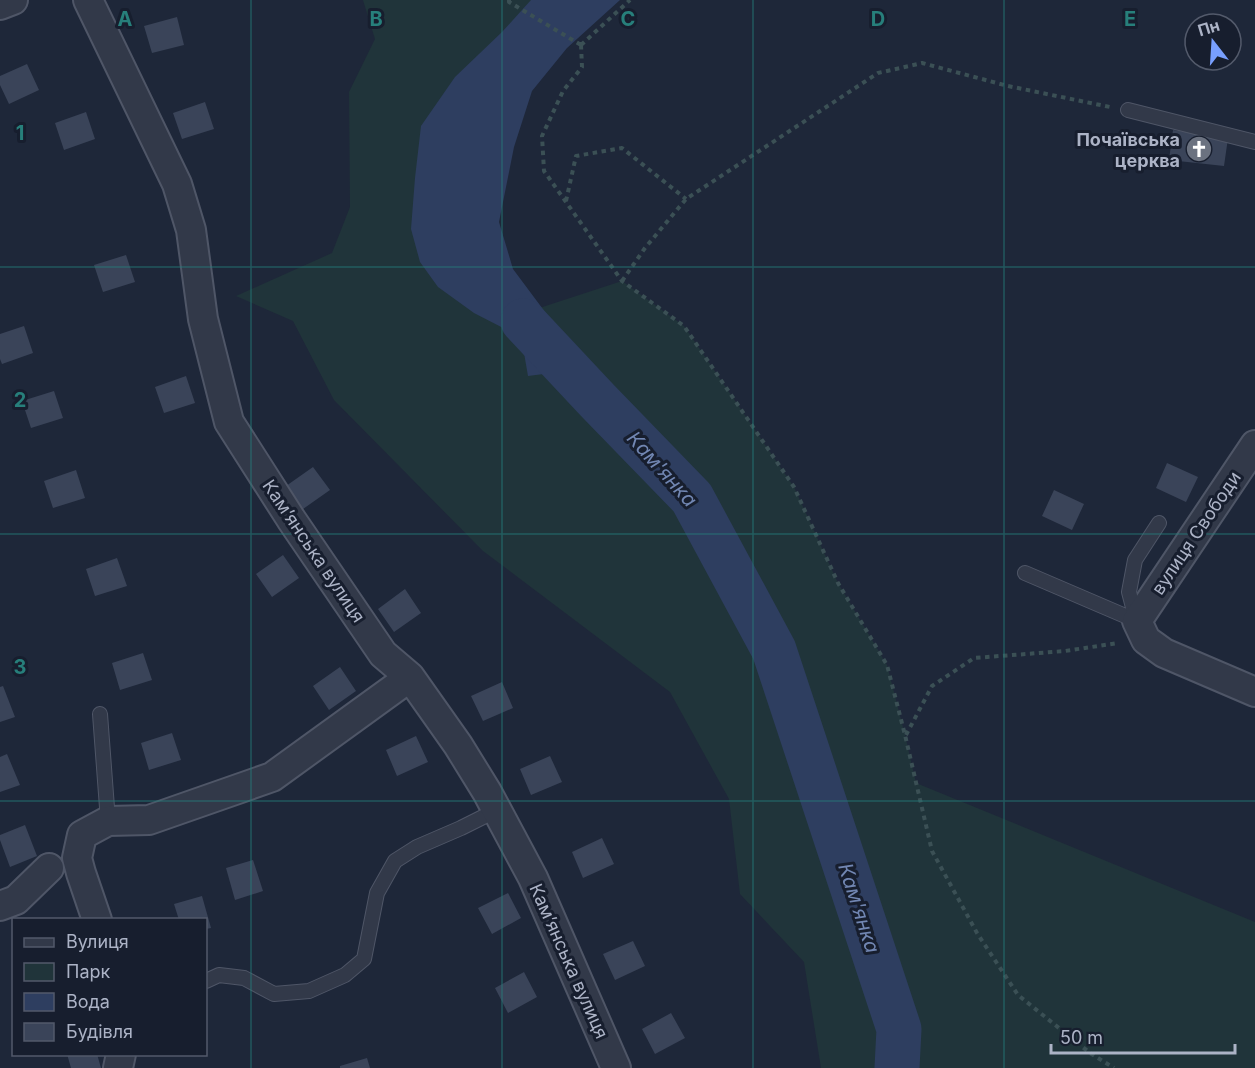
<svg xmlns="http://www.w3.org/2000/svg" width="1255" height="1068" font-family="Inter,sans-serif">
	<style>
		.green { fill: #20343a }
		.water { fill: #2e3e60 }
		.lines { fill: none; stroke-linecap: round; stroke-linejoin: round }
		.river { stroke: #2e3e60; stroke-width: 45 }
		.building { fill: #3a4459 }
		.service-casing { stroke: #4f5667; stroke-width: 16 }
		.minor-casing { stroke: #4f5667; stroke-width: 32 }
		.path { stroke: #3b5055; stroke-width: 4; stroke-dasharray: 4.5 4.5; stroke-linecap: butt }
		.service { stroke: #323949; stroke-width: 14 }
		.minor { stroke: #323949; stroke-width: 28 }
		.grid { fill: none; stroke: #277f7b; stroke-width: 1.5; stroke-opacity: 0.55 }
		.labels { text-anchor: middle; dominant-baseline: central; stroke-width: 6; stroke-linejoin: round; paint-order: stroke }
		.poi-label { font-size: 18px; font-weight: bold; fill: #acb3c6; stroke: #171e2e; text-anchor: end }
		.street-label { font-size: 18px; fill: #acb3c6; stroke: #171e2e }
		.water-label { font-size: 20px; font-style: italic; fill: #7186b2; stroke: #171e2e }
		.grid-label { font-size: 20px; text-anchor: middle; font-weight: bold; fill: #277f7b; stroke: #171e2e; stroke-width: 6; stroke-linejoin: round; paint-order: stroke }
	</style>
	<rect width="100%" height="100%" fill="#1e2739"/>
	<path class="green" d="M363 0H602L440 186 518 315 622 281 684 326 794 487 838 583 887 665 905 735 916 783 1255 922V1068H821L804 962 740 894 729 799 670 692 483 551 334 400 293 321 236 296 332 253 350 207 349 92 375 39Z"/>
	<path class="water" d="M531 0H620L567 48 532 91 514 147 499 222 513 269 551 320 580 352 559 372 528 376 523 347 509 331 474 313 438 287 420 262 411 229 415 178 421 126 455 77 502 32Z"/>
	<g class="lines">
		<path class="river" d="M523 321 597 400 692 498 774 650 899 1029 897 1068"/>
	</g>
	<path class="building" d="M177 17 184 45 152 53 144 26Z
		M27 64 39 90 9 104 0 85V76Z
		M205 102 214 129 182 139 173 113Z
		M86 112 95 139 64 150 55 123Z
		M1173 130 1228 138 1224 166 1169 160Z
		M126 255 135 282 103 292 94 265Z
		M24 326 33 353 2 364 0 359V334Z
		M186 376 195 403 164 413 155 387Z
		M54 391 63 418 31 428 22 401Z
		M1167 463 1198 477 1186 502 1156 488Z
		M313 467 330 490 303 509 286 486Z
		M76 470 85 498 53 508 44 481Z
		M1054 490 1084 504 1072 530 1042 516Z
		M283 555 299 578 272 597 256 574Z
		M117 558 127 586 95 596 86 569Z
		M405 589 421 613 394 632 378 609Z
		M143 653 152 680 120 690 112 663Z
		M340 667 356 691 329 710 313 686Z
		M502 682 513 708 483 721 471 696Z
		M3 686 15 717 0 722V687Z
		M172 733 181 760 149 770 141 743Z
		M416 736 428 762 397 776 386 750Z
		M7 754 20 785 0 792V757Z
		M550 756 562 782 531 795 520 769Z
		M25 825 37 856 10 867 0 840V835Z
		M602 838 614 864 583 878 572 852Z
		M253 860 263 891 235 900 226 868Z
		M508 893 521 918 492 934 478 908Z
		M202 896 211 928 206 929V920H179L174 904Z
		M633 941 645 966 615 980 603 954Z
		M524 972 537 997 508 1013 495 988Z
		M671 1013 685 1038 655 1054 642 1029Z
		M67 1054H97L101 1068H71Z
		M367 1058 370 1068H340V1066Z"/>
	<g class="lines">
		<g class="service-casing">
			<path id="service" d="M1128 110 1255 142
				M1025 573 1137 621
				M1136 619 1129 592 1135 560 1159 523
				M100 714 108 821
				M206 981 219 975 244 978 274 994 309 991 345 975 364 959 377 893 395 861 417 847 461 828 497 810"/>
		</g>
		<g class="minor-casing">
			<path id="minor" d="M88 0 177 184 191 230 203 319 229 422 291 519 383 654 410 677 458 745 487 792 533 878 616 1068
				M0 5 13 0
				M1255 445 1137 621 1146 640 1164 653 1255 692
				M0 906 16 900 49 868
				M97 920 81 873 77 858 82 835 108 821 149 820 272 777 410 677
				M118 1068 121 1054"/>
		</g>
		<path class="path" d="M509 0V2L581 45
			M581 45 582 67 563 91 542 136 544 171 622 281 684 326 794 487 838 583 887 665 905 735 932 851 977 933 1018 995 1090 1053 1114 1068
			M581 45 630 0
			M566 201 576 156 622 148 686 199
			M622 281 645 248 686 199 878 73 922 63 1008 86 1110 107
			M906 735 932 686 974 658 1065 651 1118 643"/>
		<use href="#service" class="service"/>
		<use href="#minor" class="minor"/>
	</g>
	<path class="grid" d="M251 0V1068M502 0V1068M753 0V1068M1004 0V1068M0 267H1255M0 534H1255M0 801H1255"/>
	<defs>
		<g id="church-disc" transform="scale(1.35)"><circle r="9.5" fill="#6b7280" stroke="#171e2e"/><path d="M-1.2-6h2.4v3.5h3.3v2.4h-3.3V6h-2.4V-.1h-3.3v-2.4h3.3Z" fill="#fff"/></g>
	</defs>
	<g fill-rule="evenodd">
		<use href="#church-disc" x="1199" y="149"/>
	</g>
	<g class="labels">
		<g class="poi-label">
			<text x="1180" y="139">Почаївська<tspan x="1180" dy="21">церква</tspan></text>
		</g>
		<g class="street-label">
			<text transform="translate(1196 533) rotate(-56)">вулиця Свободи</text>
			<text transform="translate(314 551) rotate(56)">Камʼянська вулиця</text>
			<text transform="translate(569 961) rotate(66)">Камʼянська вулиця</text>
		</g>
		<g class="water-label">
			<text transform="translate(662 469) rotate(48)">Кам'янка</text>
			<text transform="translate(859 908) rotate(72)">Кам'янка</text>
		</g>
	</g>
	<g class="grid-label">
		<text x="125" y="26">A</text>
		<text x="376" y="26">B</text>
		<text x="628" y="26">C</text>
		<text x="878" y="26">D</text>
		<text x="1130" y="26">E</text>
		<text x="20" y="140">1</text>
		<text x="20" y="407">2</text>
		<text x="20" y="674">3</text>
	</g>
	<rect x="12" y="918" width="195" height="138" fill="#171e2e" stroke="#535a6b" stroke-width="1.5"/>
	<rect x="24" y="938" width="30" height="9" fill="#323949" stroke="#535a6b" stroke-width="1.5"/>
	<text x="66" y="948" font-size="18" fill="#acb3c6">Вулиця</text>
	<rect x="24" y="963" width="30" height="18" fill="#20343a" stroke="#535a6b" stroke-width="1.5"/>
	<text x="66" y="978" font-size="18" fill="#acb3c6">Парк</text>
	<rect x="24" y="993" width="30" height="18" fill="#2e3e60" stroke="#535a6b" stroke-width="1.5"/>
	<text x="66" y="1008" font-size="18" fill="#acb3c6">Вода</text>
	<rect x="24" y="1023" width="30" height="18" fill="#3a4459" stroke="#535a6b" stroke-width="1.5"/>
	<text x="66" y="1038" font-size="18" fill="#acb3c6">Будівля</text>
	<g transform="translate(1213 42) rotate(343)"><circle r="28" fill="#171e2e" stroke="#535a6b" stroke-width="1.5"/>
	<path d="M0-4.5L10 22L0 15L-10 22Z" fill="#789fff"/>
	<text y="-9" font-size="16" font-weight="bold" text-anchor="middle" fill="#acb3c6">Пн</text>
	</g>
	<path d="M1051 1044v9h184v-9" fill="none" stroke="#acb3c6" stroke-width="3"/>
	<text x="1060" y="1044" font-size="18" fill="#acb3c6" stroke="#171e2e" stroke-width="4.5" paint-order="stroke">50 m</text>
</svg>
